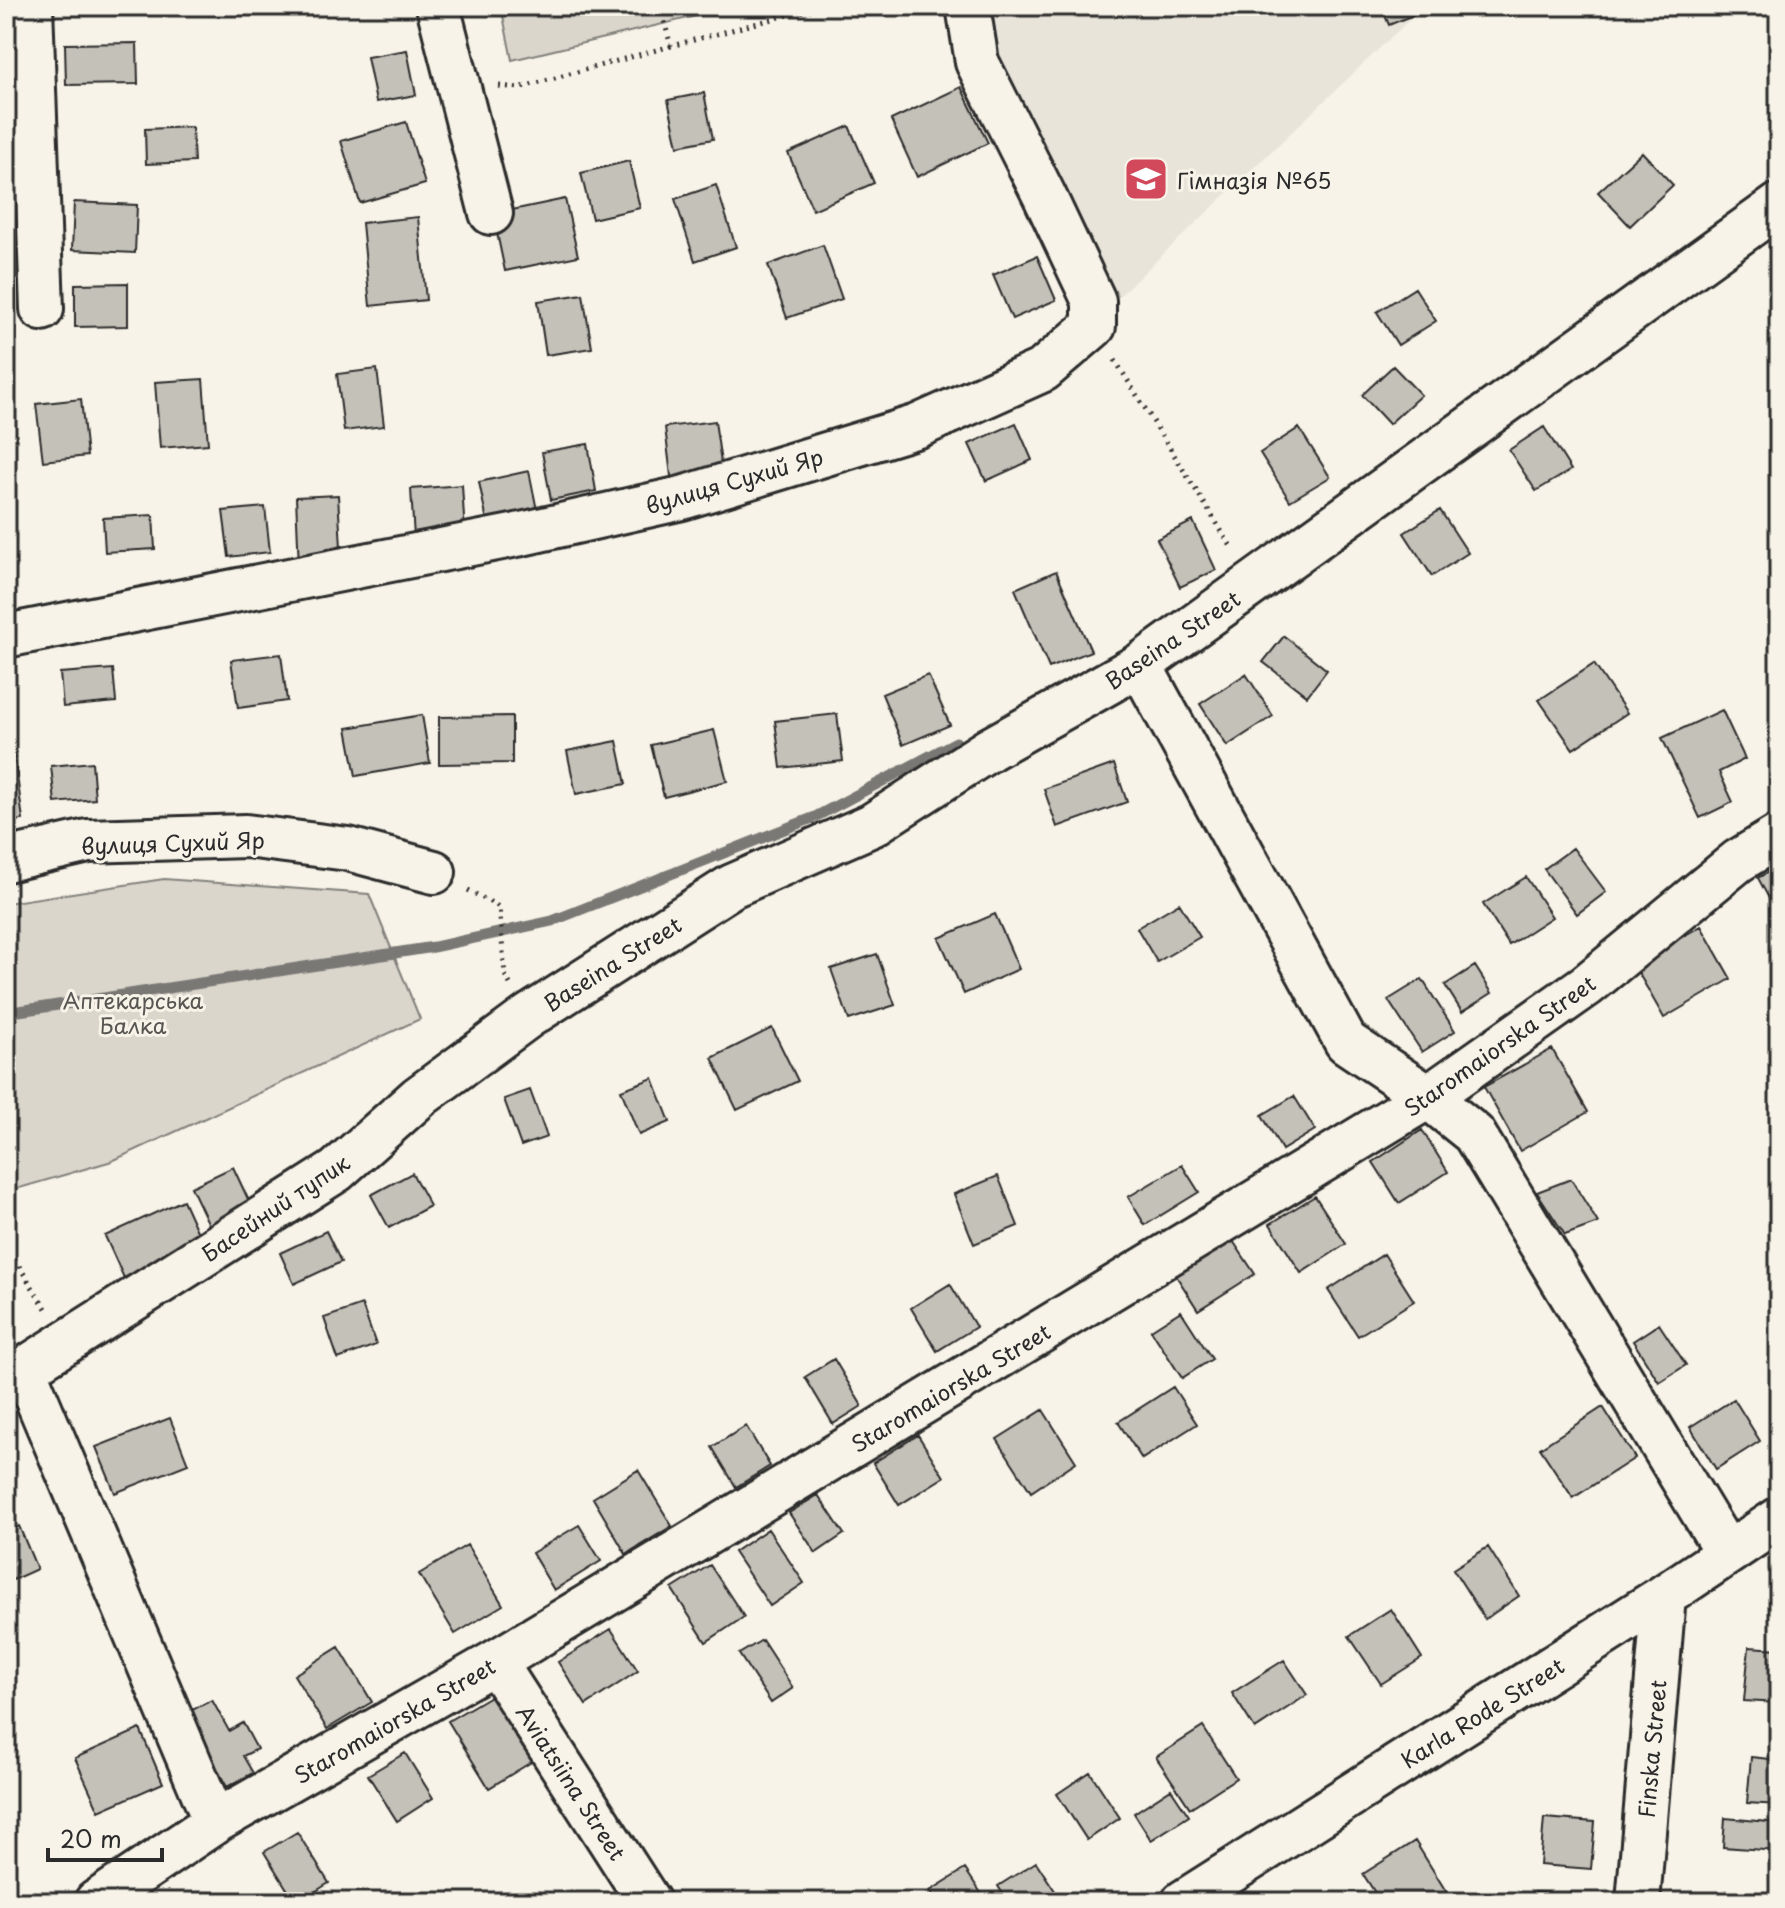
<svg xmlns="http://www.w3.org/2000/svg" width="1785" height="1908" font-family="'Playpen Sans',sans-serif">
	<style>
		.built { fill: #e8e4da }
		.green { fill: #dad6cc; stroke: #82807c; stroke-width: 2 }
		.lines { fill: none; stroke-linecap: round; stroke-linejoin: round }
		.stream { stroke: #7a7874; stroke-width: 11 }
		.building { fill: #c4c1b9; stroke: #2b2b2b; stroke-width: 2 }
		.minor-casing { stroke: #2b2b2b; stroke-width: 48 }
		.path { stroke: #2b2b2b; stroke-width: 5; stroke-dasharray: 2 6; stroke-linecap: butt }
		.minor { stroke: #f7f3e8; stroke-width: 42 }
		.labels { text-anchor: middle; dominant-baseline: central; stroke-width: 6; stroke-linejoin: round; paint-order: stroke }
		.poi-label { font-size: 22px; fill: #2b2b2b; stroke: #f7f3e8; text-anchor: start }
		.street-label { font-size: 22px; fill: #2b2b2b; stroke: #f7f3e8 }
		.park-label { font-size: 22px; fill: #575653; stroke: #f7f3e8 }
	</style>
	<rect width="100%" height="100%" fill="#f7f3e8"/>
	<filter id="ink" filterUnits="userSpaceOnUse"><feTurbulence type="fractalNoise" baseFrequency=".0125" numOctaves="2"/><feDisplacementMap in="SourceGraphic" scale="16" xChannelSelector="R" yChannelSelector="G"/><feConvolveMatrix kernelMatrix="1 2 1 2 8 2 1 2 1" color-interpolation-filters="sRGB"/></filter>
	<g filter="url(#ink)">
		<path class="built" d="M978 6H1424L1113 302 987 56Z"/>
		<path class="green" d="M501 6H738L512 60Z
			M164 879 369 894 420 1019 112 1161 6 1192V903Z"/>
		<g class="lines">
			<path class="stream" d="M6 1013 434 947 552 921 815 817 956 742"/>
		</g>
		<path class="building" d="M1381 6H1415L1418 13 1389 25Z
			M137 43 138 84 66 85 65 44Z
			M407 50 416 95 376 102 367 57Z
			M961 87 988 143 917 177 891 120Z
			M704 93 713 139 678 146 668 100Z
			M406 122 425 184 360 203 341 141Z
			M849 126 874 183 813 210 788 153Z
			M192 127 194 162 146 164 145 129Z
			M1642 152 1673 185 1630 226 1598 192Z
			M629 161 640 208 592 219 581 173Z
			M716 185 736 247 695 261 675 199Z
			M565 199 578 256 505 271 493 214Z
			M74 202 137 205 135 253 72 250Z
			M418 217 426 300 370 306 362 223Z
			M823 245 842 299 787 318 768 265Z
			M1037 256 1056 300 1012 319 993 275Z
			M128 283V326L75 327V284Z
			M1415 288 1436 321 1398 345 1377 312Z
			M583 294 592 348 546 355 538 301Z
			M1393 366 1421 395 1389 424 1362 395Z
			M377 369 384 426 344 431 337 374Z
			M203 379 208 444 160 448 155 382Z
			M81 399 87 456 43 461 36 404Z
			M715 421 723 477 672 484 665 427Z
			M1016 423 1032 460 986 481 969 444Z
			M1544 427 1571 470 1536 491 1509 450Z
			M1299 428 1330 477 1290 501 1260 453Z
			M588 444 596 491 551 500 542 452Z
			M529 471 540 525 490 536 479 482Z
			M462 485 465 534 414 538 411 489Z
			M338 495 342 565 299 567 296 497Z
			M265 507 270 552 229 557 223 511Z
			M1440 510 1468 553 1432 576 1404 533Z
			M153 515 155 549 105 552 103 518Z
			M1193 521 1216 570 1180 587 1157 539Z
			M1056 571 1091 651 1049 668 1015 589Z
			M1284 636 1327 670 1307 696 1263 662Z
			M281 654 287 701 238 708 231 660Z
			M1594 664 1627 713 1573 749 1539 700Z
			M113 669 116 702 63 707 60 673Z
			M1246 674 1273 716 1227 746 1200 704Z
			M928 675 950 725 903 745 882 694Z
			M1722 710 1745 759 1719 772 1733 802 1700 818 1662 738Z
			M837 714 843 761 781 768 775 721Z
			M422 715 430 763 356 776 347 728Z
			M512 716V763L439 764V717Z
			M714 730 727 781 664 797 651 745Z
			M617 741 626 784 576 794 567 751Z
			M14 753 23 820 6 822V754Z
			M92 762 95 799 55 803 51 766Z
			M1114 764 1127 802 1057 827 1044 789Z
			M1573 848 1606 892 1577 914 1544 869Z
			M1779 866V917L1758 878Z
			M1526 877 1552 917 1509 945 1483 904Z
			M1179 903 1200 937 1157 962 1137 928Z
			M995 914 1019 969 964 994 939 938Z
			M1701 926 1731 979 1664 1018 1634 965Z
			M877 954 895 1005 849 1020 831 969Z
			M1475 966 1492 993 1462 1012 1445 985Z
			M1422 979 1455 1031 1422 1052 1388 1000Z
			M772 1028 798 1081 737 1110 712 1058Z
			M1552 1049 1588 1112 1520 1151 1484 1087Z
			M653 1078 670 1122 639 1135 621 1090Z
			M530 1090 547 1137 521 1146 504 1099Z
			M1294 1096 1315 1130 1282 1150 1262 1115Z
			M1422 1130 1448 1172 1399 1203 1373 1162Z
			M1182 1165 1199 1192 1145 1225 1128 1197Z
			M233 1167 255 1214 213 1233 191 1187Z
			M412 1173 430 1206 389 1228 371 1195Z
			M998 1176 1018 1226 974 1244 954 1194Z
			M1571 1179 1598 1223 1565 1235 1537 1192Z
			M1315 1196 1346 1244 1301 1273 1270 1224Z
			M183 1200 202 1242 124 1278 105 1236Z
			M326 1231 341 1262 294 1284 280 1253Z
			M1231 1238 1255 1274 1198 1310 1175 1274Z
			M1384 1254 1414 1301 1358 1336 1328 1290Z
			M950 1284 976 1327 937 1351 911 1308Z
			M362 1305 376 1345 338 1359 324 1318Z
			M1181 1311 1212 1359 1182 1378 1151 1330Z
			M1659 1324 1686 1365 1659 1382 1633 1341Z
			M834 1359 862 1406 833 1424 805 1377Z
			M1173 1387 1197 1424 1142 1459 1118 1422Z
			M1734 1399 1760 1441 1716 1469 1690 1427Z
			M1603 1407 1635 1458 1573 1498 1540 1448Z
			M1043 1410 1076 1462 1031 1492 997 1439Z
			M170 1418 188 1464 115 1493 96 1447Z
			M746 1426 770 1466 736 1487 712 1447Z
			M918 1435 944 1477 899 1505 873 1463Z
			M638 1470 672 1526 626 1554 593 1498Z
			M818 1495 844 1534 816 1553 789 1513Z
			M579 1525 601 1561 554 1590 532 1553Z
			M19 1526 37 1569 6 1583V1532Z
			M768 1529 804 1583 770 1606 734 1552Z
			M467 1545 503 1605 455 1634 419 1574Z
			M1488 1547 1519 1596 1485 1619 1453 1569Z
			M710 1565 744 1617 706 1642 672 1589Z
			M1391 1609 1422 1658 1381 1684 1349 1636Z
			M611 1629 638 1671 586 1705 558 1662Z
			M762 1640 793 1688 771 1703 739 1654Z
			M339 1647 372 1702 327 1729 294 1675Z
			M1749 1647 1779 1649V1703L1744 1701Z
			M1284 1660 1307 1695 1255 1729 1232 1693Z
			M492 1695 533 1761 489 1788 448 1721Z
			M212 1700 229 1731 243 1723 257 1749 243 1756 253 1773 227 1787 186 1713Z
			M1203 1727 1236 1778 1190 1808 1156 1757Z
			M140 1729 163 1783 99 1811 75 1758Z
			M405 1753 433 1798 397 1821 368 1775Z
			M1751 1757 1779 1760V1805L1747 1803Z
			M1090 1772 1120 1818 1087 1840 1057 1794Z
			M1171 1789 1189 1816 1151 1840 1134 1813Z
			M1544 1818 1595 1822 1591 1869 1540 1865Z
			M1725 1818 1779 1823 1778 1851 1723 1847Z
			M297 1832 329 1883 298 1902H295L264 1852Z
			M1415 1841 1447 1893 1434 1902H1381L1363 1874Z
			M1036 1862 1057 1894 1044 1902H1008L998 1886Z
			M965 1869 987 1902H937L930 1891Z
			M1726 1891 1779 1895V1902H1725Z
			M1535 1892 1583 1895 1582 1902H1534Z"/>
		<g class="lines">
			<g class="minor-casing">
				<path id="minor" d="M31 6 42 309
					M438 6 491 213
					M6 636 517 535 682 498 918 426 1043 370 1094 326V301L1044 195 977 62 968 6
					M1140 665 1346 1042 1428 1097 1474 1134 1727 1553
					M6 860 88 841 246 836 348 849 434 872
					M24 1369 215 1822
					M6 1378 24 1369 336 1171 419 1097 529 1016 732 886 872 825 990 749 1140 665 1779 205
					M495 1662 649 1902
					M96 1902 215 1822 495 1662 1428 1097 1587 985 1738 861 1779 836
					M1183 1902 1664 1596 1779 1519
					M1638 1902 1664 1596"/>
			</g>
			<path class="path" d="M660 6 671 46 822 6
				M499 86 519 88 671 46
				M1115 360 1232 548
				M468 890 499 907 505 975 510 984
				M6 1246 47 1310"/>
			<use href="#minor" class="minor"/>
		</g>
	</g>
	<defs>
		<g id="school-square" transform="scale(2.3)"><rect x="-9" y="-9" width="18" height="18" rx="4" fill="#d1495b" stroke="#f7f3e8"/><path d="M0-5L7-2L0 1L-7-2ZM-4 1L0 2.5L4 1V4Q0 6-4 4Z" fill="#fff"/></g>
	</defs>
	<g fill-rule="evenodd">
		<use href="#school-square" x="1146" y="179"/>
	</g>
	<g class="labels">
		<g class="poi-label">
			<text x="1177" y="179">Гімназія №65</text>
		</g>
		<g class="street-label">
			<text transform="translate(734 480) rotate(-16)">вулиця Сухий Яр</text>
			<text transform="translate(1172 639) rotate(-34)">Baseina Street</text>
			<text transform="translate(173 842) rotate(-2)">вулиця Сухий Яр</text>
			<text transform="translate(612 963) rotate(-32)">Baseina Street</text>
			<text transform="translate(1499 1045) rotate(-35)">Staromaiorska Street</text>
			<text transform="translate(275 1207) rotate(-34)">Басейний тупик</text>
			<text transform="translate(950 1387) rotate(-31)">Staromaiorska Street</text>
			<text transform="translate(1482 1712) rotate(-32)">Karla Rode Street</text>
			<text transform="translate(394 1720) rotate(-30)">Staromaiorska Street</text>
			<text transform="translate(1651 1749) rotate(-85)">Finska Street</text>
			<text transform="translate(572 1782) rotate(57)">Aviatsiina Street</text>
		</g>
		<g class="park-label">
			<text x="133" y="999">Аптекарська<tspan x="133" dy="25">Балка</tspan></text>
		</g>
	</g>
	<rect width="1785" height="1908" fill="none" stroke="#f7f3e8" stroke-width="32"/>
	<rect x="16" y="16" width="1753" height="1876" fill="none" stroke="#2b2b2b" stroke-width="3" filter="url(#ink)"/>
	<path d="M48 1848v12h114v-12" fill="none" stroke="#2b2b2b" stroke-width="4"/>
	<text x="60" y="1848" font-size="24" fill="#2b2b2b" stroke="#f7f3e8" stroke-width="6" paint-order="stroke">20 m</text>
</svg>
